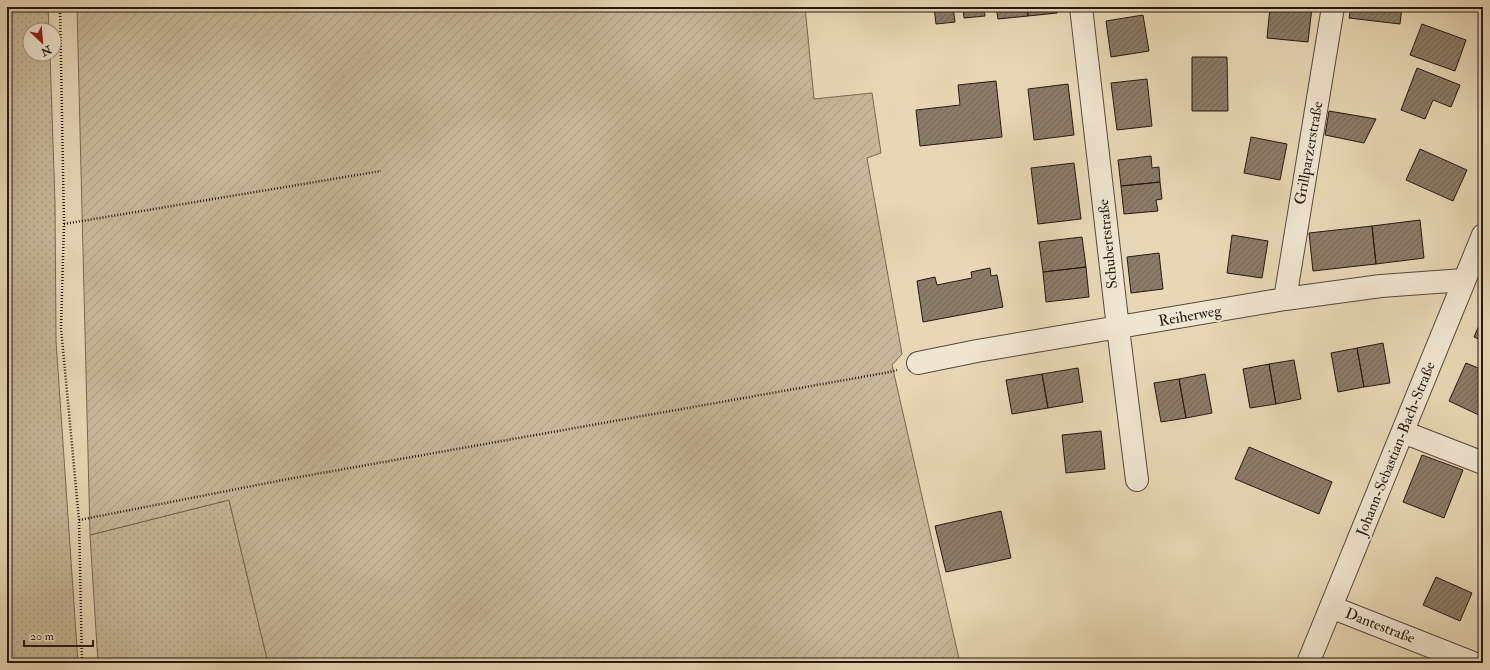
<svg xmlns="http://www.w3.org/2000/svg" width="1490" height="670" font-family="'IM FELL Double Pica',serif">
	<style>
		.grass { fill: url(#grass-dots); stroke: #766856 }
		.garden { fill: url(#garden-furrows); stroke: #766856 }
		.water { fill: #a6967f; stroke: #736454 }
		.building { fill: url(#building-hatch); stroke: #261913 }
		.lines { fill: none; stroke-linecap: round; stroke-linejoin: round }
		.minor-casing { stroke: #56483c; stroke-width: 24 }
		.path { stroke: #261913; stroke-width: 2.5; stroke-dasharray: 1 2; stroke-linecap: butt }
		.minor { stroke: #f0e5d0; stroke-width: 22 }
		.labels { text-anchor: middle; dominant-baseline: central; stroke-width: 4; stroke-linejoin: round; paint-order: stroke }
		.street-label { font-size: 15px; fill: #261913; stroke: #f0e5d0 }
	</style>
	<defs>
		<pattern id="grass-dots" width="8" height="8" patternUnits="userSpaceOnUse"><rect width="8" height="8" fill="#c7b79a"/><path d="M2 2h.1M6 6h.1" fill="none" stroke="#ab9d84" stroke-width="1.8" stroke-linecap="round"/></pattern>
		<pattern id="garden-furrows" width="10" height="10" patternUnits="userSpaceOnUse"><rect width="10" height="10" fill="#c7b79a"/><path d="M-1 1l2-2M0 10L10 0M9 11l2-2" fill="none" stroke="#ab9d84"/></pattern>
		<pattern id="building-hatch" width="6" height="6" patternUnits="userSpaceOnUse"><rect width="6" height="6" fill="#8b7c68"/><path d="M-1 1l2-2M0 6l6-6M5 7l2-2" fill="none" stroke="#716554"/></pattern>
	</defs>
	<rect width="100%" height="100%" fill="#e8d7b6"/>
	<filter id="stains"><feTurbulence type="fractalNoise" baseFrequency=".005" numOctaves="4"/><feColorMatrix values="0 0 0 0 .2 0 0 0 0 .09 0 0 0 0 .02 0 0 0 .5 -.17"/></filter>
	<radialGradient id="worn" r=".72"><stop offset=".6" stop-color="#630" stop-opacity="0"/><stop offset="1" stop-color="#630" stop-opacity=".3"/></radialGradient>
	<path class="grass" d="M7 7H48L49 30H30V54H50L55 202 56 341 78 663H7V353L9 171Z
		M229 500 268 663H98L90 535Z"/>
	<path class="garden" d="M77 7H805L814 99 872 93 881 153 867 158 902 354 892 365 960 663H268L229 500 90 535Z"/>
	<path class="water" d="M7 7 9 171 7 353Z"/>
	<path class="building" d="M934 7H953L955 22 936 24Z
		M963 7H984L985 16 964 18Z
		M996 7H1027L1028 16 998 19Z
		M1027 7H1056L1057 13 1028 16Z
		M1270 7H1312L1308 42 1267 38Z
		M1351 7H1402L1400 24 1349 18Z
		M1143 15 1149 51 1111 57 1106 21Z
		M1422 24 1466 40 1455 71 1410 55Z
		M1192 57H1227L1228 111H1192Z
		M1417 68 1460 85 1451 107 1433 100 1425 119 1401 110Z
		M1147 79 1152 126 1117 130 1111 83Z
		M996 81 1002 137 920 146 916 110 960 105 958 85Z
		M1068 84 1074 135 1034 140 1028 89Z
		M1329 111 1376 119 1364 143 1325 135Z
		M1251 137 1287 144 1280 180 1244 173Z
		M1420 149 1467 170 1453 201 1406 180Z
		M1151 156 1152 168 1159 167 1160 182 1121 186 1118 160Z
		M1074 163 1081 219 1038 224 1031 168Z
		M1160 182 1162 199 1156 200 1158 211 1124 214 1121 186Z
		M1420 220 1424 258 1376 264 1372 226Z
		M1372 226 1376 264 1313 271 1309 233Z
		M1232 235 1268 241 1262 278 1227 273Z
		M1082 237 1086 267 1043 272 1039 242Z
		M1159 253 1163 289 1131 293 1127 257Z
		M1086 267 1089 297 1046 302 1043 272Z
		M990 268 991 276 997 275 1003 307 923 322 917 281 935 277 937 285 972 278 971 272Z
		M1483 316V341L1474 337Z
		M1383 343 1390 383 1364 387 1357 348Z
		M1357 348 1364 387 1338 392 1331 353Z
		M1294 360 1301 399 1276 404 1269 364Z
		M1466 363 1483 370V417L1449 401Z
		M1269 364 1276 404 1250 408 1243 369Z
		M1078 368 1083 402 1048 408 1042 374Z
		M1042 374 1048 408 1012 414 1006 380Z
		M1205 374 1212 413 1186 418 1179 379Z
		M1179 379 1186 418 1161 422 1154 383Z
		M1101 431 1105 469 1066 473 1062 435Z
		M1249 447 1332 482 1319 514 1235 479Z
		M1422 455 1463 470 1444 518 1403 502Z
		M1001 511 1011 558 946 572 935 526Z
		M1436 577 1472 593 1460 621 1423 605Z"/>
	<g class="lines">
		<g class="minor-casing">
			<path id="minor" d="M1081 7 1118 328 1137 480
				M1285 299 1333 7
				M918 363 977 351 1285 299 1381 286 1464 280
				M1403 432 1483 463
				M1331 607 1473 663
				M1308 663 1483 235"/>
		</g>
		<path class="path" d="M60 7 64 224 61 328 79 520 82 663
			M64 224 381 171
			M79 520 288 479 890 372 897 370"/>
		<use href="#minor" class="minor"/>
	</g>
	<g class="labels">
		<g class="street-label">
			<text transform="translate(1309 153) rotate(-80)">Grillparzerstraße</text>
			<text transform="translate(1108 244) rotate(-96)">Schubertstraße</text>
			<text transform="translate(1190 316) rotate(-10)">Reiherweg</text>
			<text transform="translate(1396 449) rotate(-68)">Johann-Sebastian-Bach-Straße</text>
			<text transform="translate(1380 626) rotate(21)">Dantestraße</text>
		</g>
	</g>
	<rect width="1490" height="670" fill="none" stroke="#e8d7b6" stroke-width="24"/>
	<rect x="8" y="8" width="1474" height="654" fill="none" stroke="#261913" stroke-width="2"/>
	<rect x="12" y="12" width="1466" height="646" fill="none" stroke="#261913"/>
	<g transform="translate(42 42) rotate(154)"><circle r="19" fill="#f0e5d0" stroke="#9f9384"/>
	<path d="M0-3L7 15L0 10L-7 15Z" fill="#8f2418"/>
	<text y="-6" font-size="11" font-weight="bold" text-anchor="middle" fill="#261913">N</text>
	</g>
	<path d="M24 640v6h69v-6" fill="none" stroke="#261913" stroke-width="2"/>
	<text x="30" y="640" font-size="12" fill="#261913" stroke="#f0e5d0" stroke-width="3" paint-order="stroke">20 m</text>
	<rect width="100%" height="100%" filter="url(#stains)"/>
	<rect width="100%" height="100%" fill="url(#worn)"/>
</svg>
